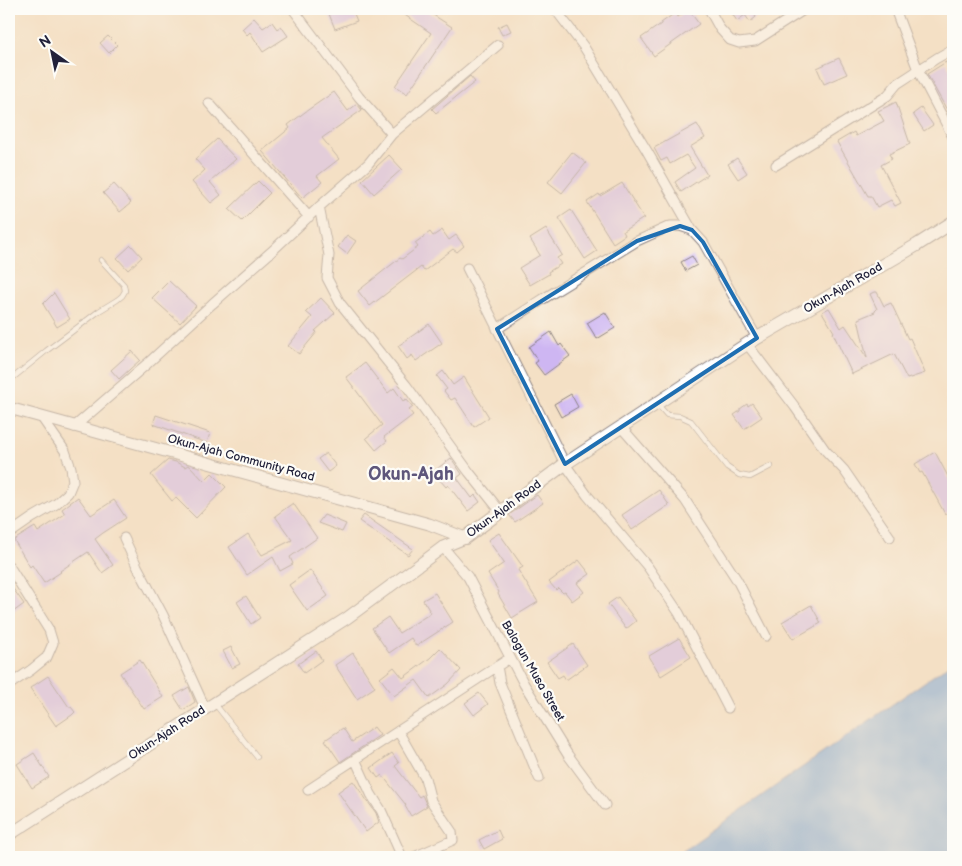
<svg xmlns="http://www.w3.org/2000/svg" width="962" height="866" font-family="'Balsamiq Sans',sans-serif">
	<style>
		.water { fill: #71a4dd; stroke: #4a638c }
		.building { fill: #ceb6f2 }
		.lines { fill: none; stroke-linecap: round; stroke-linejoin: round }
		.service-casing { stroke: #8b8180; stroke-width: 6 }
		.minor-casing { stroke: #8b8180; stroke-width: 11 }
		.tertiary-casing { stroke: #8b8180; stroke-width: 13 }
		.secondary-casing { stroke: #8b8180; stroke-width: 14 }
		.service { stroke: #fff; stroke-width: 4.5 }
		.minor { stroke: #fff; stroke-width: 9 }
		.tertiary { stroke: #fff; stroke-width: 11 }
		.secondary { stroke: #fff; stroke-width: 12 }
		.marked { fill: none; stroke: #1f6fb2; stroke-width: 4; stroke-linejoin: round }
		.labels { text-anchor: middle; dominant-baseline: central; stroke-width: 4.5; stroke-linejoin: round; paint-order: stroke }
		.street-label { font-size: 12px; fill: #22223b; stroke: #fdfcf7 }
		.district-label { font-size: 18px; font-weight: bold; fill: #5e567b; stroke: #fdfcf7 }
	</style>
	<rect width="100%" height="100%" fill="#fdfcf7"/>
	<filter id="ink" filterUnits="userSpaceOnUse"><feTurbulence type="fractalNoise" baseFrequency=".02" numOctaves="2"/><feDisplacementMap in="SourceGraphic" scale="10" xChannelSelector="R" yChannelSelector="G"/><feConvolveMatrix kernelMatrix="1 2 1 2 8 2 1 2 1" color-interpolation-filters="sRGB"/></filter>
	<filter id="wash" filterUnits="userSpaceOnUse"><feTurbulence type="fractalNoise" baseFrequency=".0096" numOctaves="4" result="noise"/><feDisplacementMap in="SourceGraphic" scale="20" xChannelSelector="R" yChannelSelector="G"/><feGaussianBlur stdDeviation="1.12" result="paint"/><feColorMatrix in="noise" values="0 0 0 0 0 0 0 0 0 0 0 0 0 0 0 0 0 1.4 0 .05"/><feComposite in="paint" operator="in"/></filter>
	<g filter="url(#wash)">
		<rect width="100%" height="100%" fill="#f4e0c5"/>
		<path class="water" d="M953 662V857H674Z"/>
		<g id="blocks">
			<path class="building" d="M327 9H352L357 21 335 29Z
				M396 9H424L452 27 407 94 395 86 431 33Z
				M688 9 699 24 654 56 641 38 661 24V23L675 13 678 17Z
				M729 9H754L752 10 756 17 750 22 745 15 737 21Z
				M254 18 263 28 272 22 277 29 281 26 288 36 263 52 250 32 247 35 242 29Z
				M507 23 511 31 502 35 498 27Z
				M108 36 117 45 109 53 100 43Z
				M839 58 847 74 824 84 817 68Z
				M946 62 953 74V121L927 74Z
				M470 76 475 82 436 113 432 109Z
				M334 92 348 111 357 104 362 110 322 138 339 159 317 176 322 182 302 198 262 151 290 128 288 125 305 112Z
				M896 102 910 144 889 154 892 159 881 165 901 203 895 206 891 200 877 207 871 196H868L837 142 854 132 856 136 884 121 878 111Z
				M921 108 933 125 924 131 913 114Z
				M697 124 705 138 690 147 707 175 681 192 675 182 695 168 686 155 670 164 667 158 661 161 654 148Z
				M217 139 236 159 210 182 221 195 211 203 192 182 205 170 195 159Z
				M572 152 586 163 562 193 548 182Z
				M389 155 402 169 374 194 362 180Z
				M737 158 747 173 738 179 728 164Z
				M258 181 270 193 242 221 229 209Z
				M622 183 644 218 623 231 625 235 613 243 587 202 599 194 600 196Z
				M114 184 131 203 120 212 103 193Z
				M571 210 597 251 585 259 559 218Z
				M546 229 562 255 557 258 561 264 548 272 549 274 530 285 519 268 540 255 530 239Z
				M442 230 449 240 456 235 464 246 457 252 453 249 424 271 421 267 370 306 358 291 400 258 402 259 418 247 415 243 430 232 433 236Z
				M347 235 356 241 347 254 338 247Z
				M131 245 142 257 128 270 117 258Z
				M692 256 697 265 686 271 681 262Z
				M169 281 196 306 180 323 152 298Z
				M874 292H877L884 306 891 303 908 339 910 338 925 373 907 379 894 354 852 374 833 333 834 332 822 312 829 308 841 328 845 325 867 358 858 319 875 312V311L877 309 870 294Z
				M54 293 70 319 57 327 43 304Z
				M321 298 335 313 315 331 317 332 299 354 288 346 312 317 306 312Z
				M605 312 615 328 597 339 587 323Z
				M429 324 442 343 416 361 412 355 407 359 398 346Z
				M551 332 559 346 561 344 570 356 544 375 535 363 538 361 529 347Z
				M132 351 140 360 119 379 111 370Z
				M365 363 388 393 394 388 403 401 406 399 413 407 409 410 413 415 384 437 387 441 376 450 366 438 382 425 346 377Z
				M443 371 453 385 464 377 489 417 474 427 455 398 451 400 444 391 447 389 437 376Z
				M571 394 578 407 561 417 554 404Z
				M752 403 762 417 744 429 734 415 740 411V409L747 404 748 406Z
				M156 415 210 433 207 443 153 424Z
				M935 452 953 486V510L945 514 922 472 920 473 915 464Z
				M326 453 336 466 328 472 318 459Z
				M451 458 462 474 457 478 472 498 475 495 480 502 468 511 448 485 446 487 433 472Z
				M168 460 176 462 185 467 188 465 190 466 204 481 212 473 226 487 196 518 176 498 172 501 151 475Z
				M659 490 669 505 632 530 622 515Z
				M537 495 543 503 515 522 509 515Z
				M78 497 91 515 114 500 126 518 103 533 95 539 113 565 102 573 88 552 60 571 61 572 44 583 32 565 30 567 14 540 35 527 38 532 65 514 62 509Z
				M293 503 317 538 290 557 293 564 280 571 273 557 247 575 229 547 248 534 262 555 292 540 275 516Z
				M324 515 346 524 342 532 318 523Z
				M364 515 413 549 408 555 359 521Z
				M499 533 523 567 518 570 538 602 512 618 498 594 499 592 488 574 504 563 488 540Z
				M579 560 590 574 577 583 584 592 572 601 565 592 563 593 558 588 556 590 549 582Z
				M310 570 328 596 307 611 289 585Z
				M9 583 24 604 9 615Z
				M435 593 453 622 416 646 411 638 389 653 372 628 388 617 399 633 431 613 423 600Z
				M246 596 260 618 251 624 237 602Z
				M618 597 636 621 626 629 608 604Z
				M811 605 821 623 793 639 782 622Z
				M679 638 691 657 661 676 649 656Z
				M573 644 587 665 566 680 563 675 558 678 547 662Z
				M231 647 240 664 232 668 223 651Z
				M440 648 461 670 448 684 429 698 416 680 394 696 380 678 394 667 403 678 430 658Z
				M316 651 322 660 304 673 298 664Z
				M353 653 375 687 357 699 335 665Z
				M140 660 163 697 144 709 120 673Z
				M48 676 69 707H71L75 712 72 715 56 726 30 688Z
				M189 687 195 702 183 710 174 696Z
				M479 693 488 704 474 715 465 703Z
				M374 727 380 735 340 762 325 740 343 728 352 742Z
				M34 753 49 777 32 788 17 764Z
				M392 753 399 763 395 766 419 797 422 795 427 806 411 816 405 806 406 805 382 775 378 778 371 768Z
				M353 781 376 813 379 822 366 832 338 792Z
				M498 830 502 839 484 849 479 840Z"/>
		</g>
	</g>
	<g filter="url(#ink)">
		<use href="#blocks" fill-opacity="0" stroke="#8b8180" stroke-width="1"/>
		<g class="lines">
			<g class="service-casing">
				<path id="service" d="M9 381 46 351 78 327 99 311 117 300 122 296 125 291 124 285 101 260
					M658 405 667 415 680 416 691 421 727 467 739 475 750 477 771 466
					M215 704 257 757"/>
			</g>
			<g class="minor-casing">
				<path id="minor" d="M293 9 359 97 392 134
					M555 9 584 47 647 151 692 230 703 242 757 338
					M709 9 720 29 730 40 739 43 755 41 805 9
					M895 9 918 70 953 137
					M209 103 309 217
					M776 165 887 96 897 84 937 58 953 49
					M319 207 329 255 327 278 340 303 406 385 469 472 501 512
					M467 268 565 464 587 495 648 567 679 613 728 708
					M497 329 543 299 637 241 670 226H680L692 230
					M747 344 795 407 825 450 844 470 890 537
					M74 427 148 363 212 304 271 252 319 207 368 164 392 134 498 45
					M621 427 685 500 737 580 766 636
					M9 534 32 518 56 504 68 493 73 481 71 468 65 451 42 418
					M124 538 137 566 163 615 205 708
					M443 547 468 577 524 684 568 755 605 805
					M9 566 49 630 53 643 47 657 31 670 9 685
					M497 666 500 683 539 778
					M398 731 425 778 431 801 452 832 453 840 414 857
					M355 759 371 794 381 810 402 857
					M308 790 510 658"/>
			</g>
			<g class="tertiary-casing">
				<path id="tertiary" d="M9 408 429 524 465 538
					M9 835 347 618 423 562 443 547 465 538"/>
			</g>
			<g class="secondary-casing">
				<path id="secondary" d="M465 538 565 464 747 344 917 245 953 222"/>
			</g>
			<use href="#service" class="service"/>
			<use href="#minor" class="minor"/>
			<use href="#tertiary" class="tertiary"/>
			<use href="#secondary" class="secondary"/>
		</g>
	</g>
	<path d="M0 0H962V866H0ZM680 226 692 230 703 242 757 338 565 464 497 329 637 241Z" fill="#f4e0c5" fill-opacity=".55" fill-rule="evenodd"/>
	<path class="marked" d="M680 226 692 230 703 242 757 338 565 464 497 329 637 241Z"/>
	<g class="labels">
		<g class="street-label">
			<text transform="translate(843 288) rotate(-30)">Okun-Ajah Road</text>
			<text transform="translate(241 458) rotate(15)">Okun-Ajah Community Road</text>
			<text transform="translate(504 509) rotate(-36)">Okun-Ajah Road</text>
			<text transform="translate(533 671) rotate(60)">Balogun Musa Street</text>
			<text transform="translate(167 733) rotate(-33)">Okun-Ajah Road</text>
		</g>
		<g class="district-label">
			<text x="411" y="474">Okun-Ajah</text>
		</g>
	</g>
	<rect width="962" height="866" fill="none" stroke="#fdfcf7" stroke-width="30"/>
	<g transform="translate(52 52) rotate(327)" stroke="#fdfcf7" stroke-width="4" paint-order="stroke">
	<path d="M0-4L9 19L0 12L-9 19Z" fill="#22223b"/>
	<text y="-8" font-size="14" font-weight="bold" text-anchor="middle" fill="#22223b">N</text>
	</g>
</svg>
